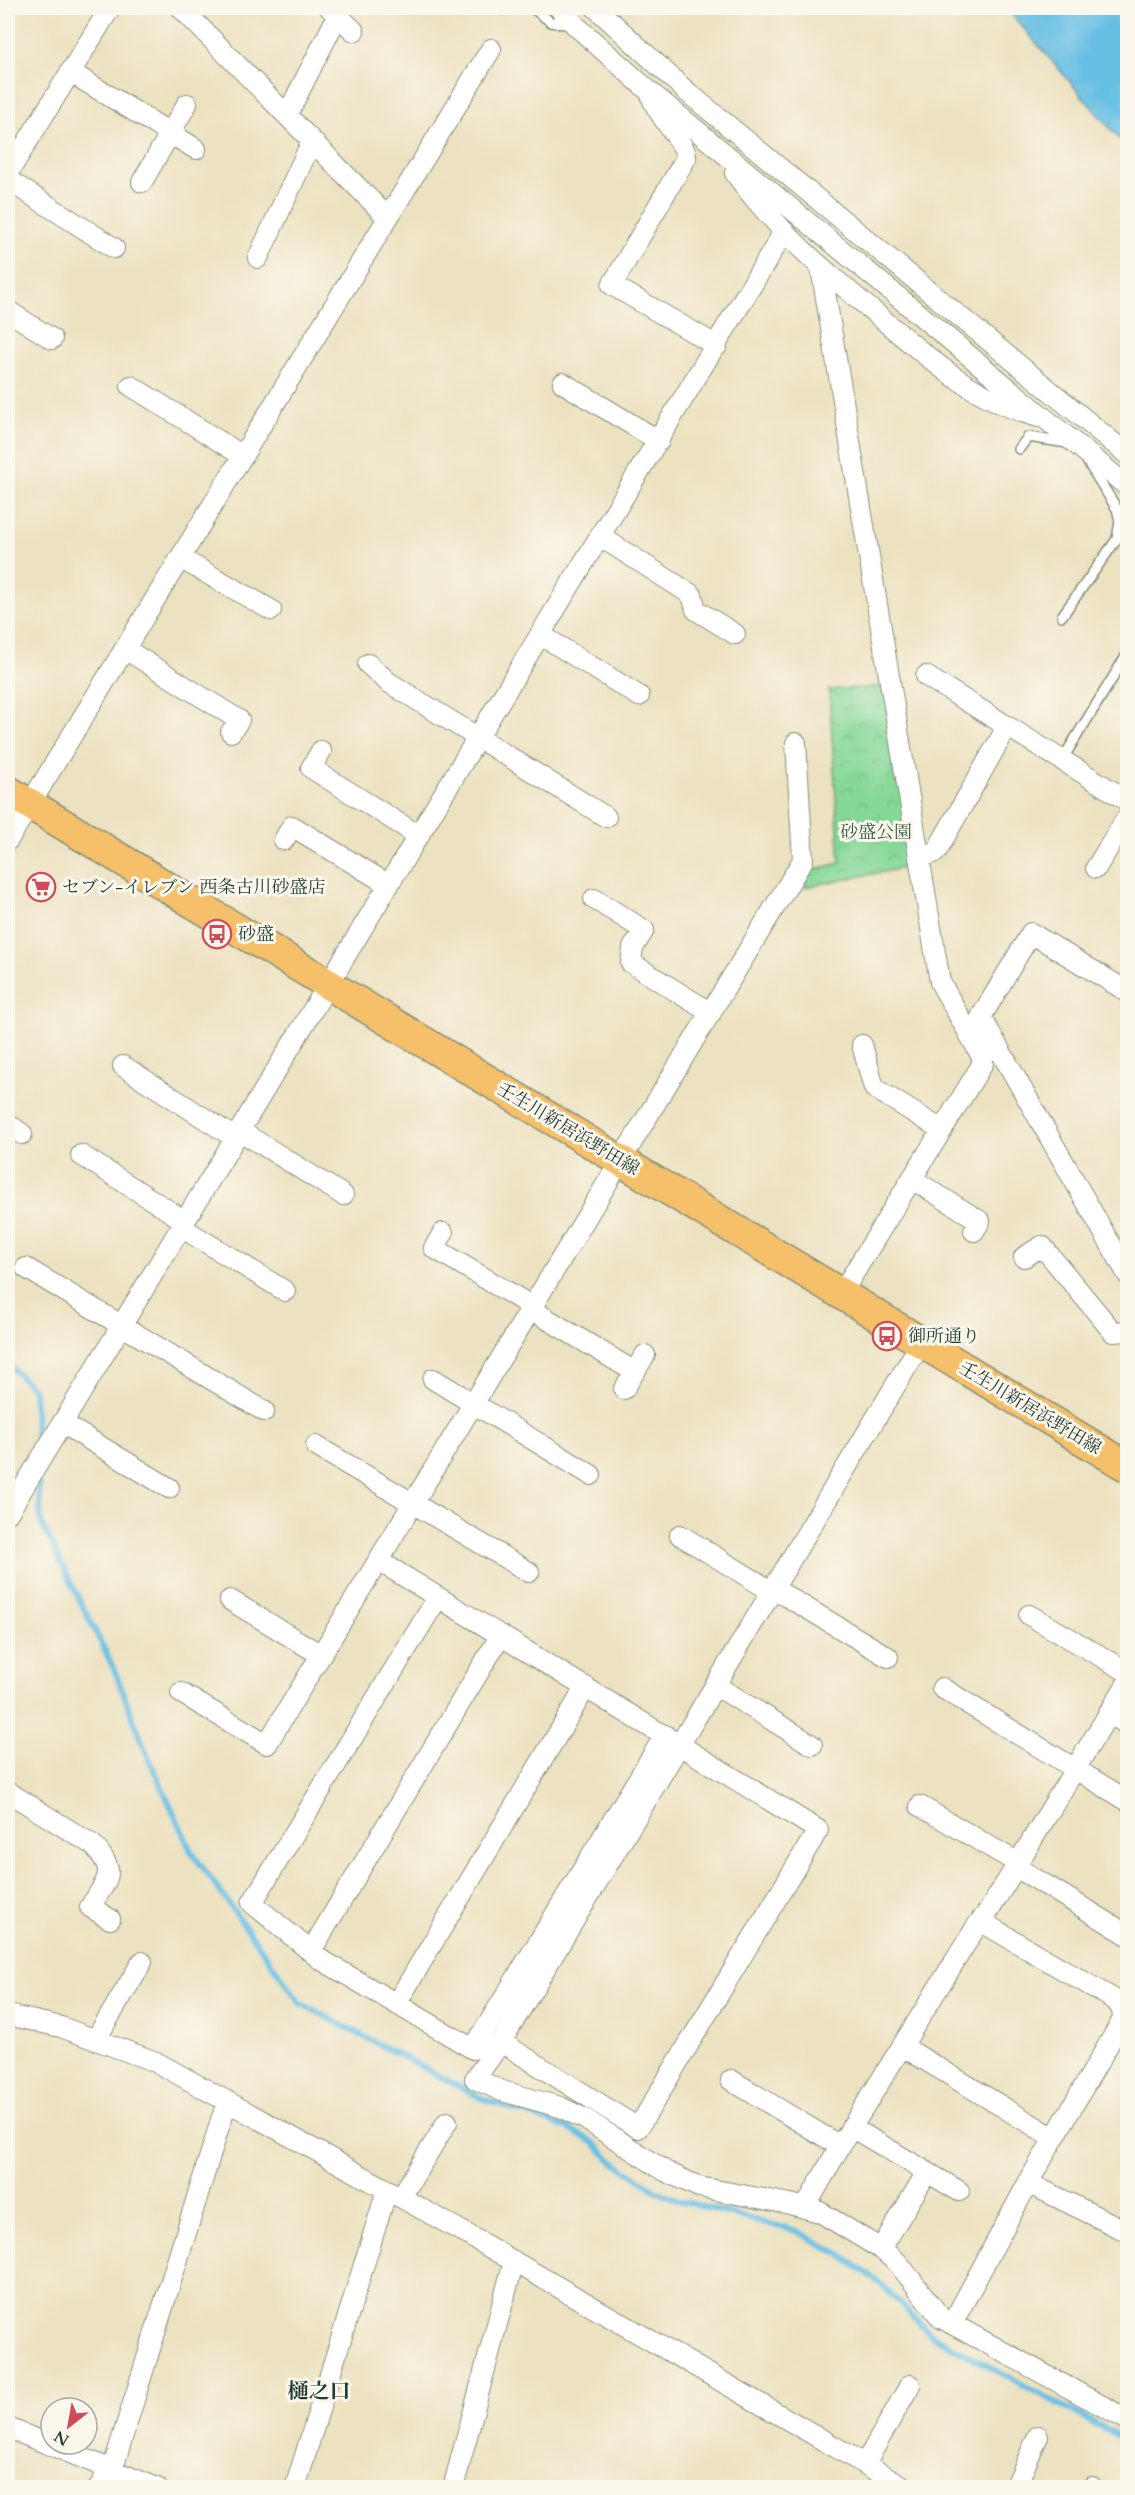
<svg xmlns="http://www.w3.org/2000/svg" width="1135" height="2495" font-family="Cardo,'Noto Serif JP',serif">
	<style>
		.park { fill: url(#park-crowns); stroke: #528a66; stroke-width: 1.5 }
		.water { fill: #67bfe4; stroke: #437e8c; stroke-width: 1.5 }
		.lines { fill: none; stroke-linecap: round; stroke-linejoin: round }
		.stream { stroke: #67bfe4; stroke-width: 6 }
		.lane-casing { stroke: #868f7a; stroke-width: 12 }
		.street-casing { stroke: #868f7a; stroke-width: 22 }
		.primary-casing { stroke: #868f7a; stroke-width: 33 }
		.lane { stroke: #fff; stroke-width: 9 }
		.street { stroke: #fff; stroke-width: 20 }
		.primary { stroke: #f6c06b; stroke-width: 30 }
		.labels { text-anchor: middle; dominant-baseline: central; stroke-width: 6; stroke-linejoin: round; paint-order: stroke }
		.park-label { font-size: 18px; fill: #345c48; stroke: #fbf7ec }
		.poi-label { font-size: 18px; fill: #1f3d34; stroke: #fbf7ec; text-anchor: start }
		.street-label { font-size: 18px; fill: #1f3d34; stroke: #fbf7ec }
		.quarter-label { font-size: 21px; font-weight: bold; fill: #1f3d34; stroke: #fbf7ec }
	</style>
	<defs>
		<pattern id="park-crowns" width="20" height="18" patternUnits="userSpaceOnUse" patternTransform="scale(1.5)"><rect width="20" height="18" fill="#86d899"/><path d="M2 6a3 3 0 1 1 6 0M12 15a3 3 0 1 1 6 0" fill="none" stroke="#73ba84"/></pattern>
	</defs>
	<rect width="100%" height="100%" fill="#fbf7ec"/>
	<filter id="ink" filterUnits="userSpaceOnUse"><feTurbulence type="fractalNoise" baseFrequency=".0167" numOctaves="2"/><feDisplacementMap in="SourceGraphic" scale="12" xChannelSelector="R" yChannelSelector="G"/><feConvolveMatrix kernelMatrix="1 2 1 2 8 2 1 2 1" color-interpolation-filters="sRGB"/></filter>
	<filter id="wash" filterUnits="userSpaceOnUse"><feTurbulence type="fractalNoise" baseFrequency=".008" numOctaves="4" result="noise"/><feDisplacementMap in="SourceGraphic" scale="24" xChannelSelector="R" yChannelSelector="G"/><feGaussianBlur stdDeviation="1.35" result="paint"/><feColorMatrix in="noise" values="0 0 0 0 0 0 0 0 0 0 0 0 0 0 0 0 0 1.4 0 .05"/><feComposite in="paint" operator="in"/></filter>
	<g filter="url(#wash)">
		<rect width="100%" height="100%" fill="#ece1c0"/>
		<path class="park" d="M891 686 920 865 805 887 804 872 840 863 829 690Z"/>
		<path class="water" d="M1006 8H1127V148Z"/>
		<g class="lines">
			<path class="stream" d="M8 1364 34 1390 37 1454
				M38 1473 41 1523 114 1669 146 1752 191 1851 300 2003 481 2098 567 2128 593 2142 611 2160 655 2190 681 2201 797 2231 839 2254 880 2283 932 2336 1128 2441"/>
		</g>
	</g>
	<g filter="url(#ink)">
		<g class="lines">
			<g class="lane-casing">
				<path id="lane" d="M532 8 551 22 572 25
					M502 10 506 8
					M1019 449 1028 437 1067 443
					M1062 616 1117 539 1120 521 1117 509 1087 461
					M1062 760 1128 653"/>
			</g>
			<g class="street-casing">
				<path id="street" d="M181 8 388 218
					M330 8 354 31
					M559 8 575 25 650 92 1128 487
					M596 8 686 91 1128 455
					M70 72 196 149
					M652 98C658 117 688 146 686 158L612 285 717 346
					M287 115 338 15
					M8 173 110 8
					M735 173C774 228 823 270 874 312 927 357 969 397 1038 417
					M8 180 114 248
					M142 182 187 104
					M258 258 312 141
					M821 268 940 982 981 1055
					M8 311 52 339
					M563 383 659 441
					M131 386 243 456
					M601 537 692 595 696 610 735 634
					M180 558 271 610
					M541 635 639 696
					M125 649 239 720 231 732
					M368 664 388 682 606 817
					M926 676 1128 801
					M321 751 311 768 419 836
					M8 840 491 49
					M284 840 292 826 389 885
					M919 858 936 852 1007 727
					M1096 868 1128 816
					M594 899 644 930 633 948 631 963 711 1013
					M1128 992 1031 933 981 1017 1128 1275
					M862 1045 874 1088 942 1130
					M123 1066 235 1138
					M8 1124 22 1134
					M240 1131 343 1195
					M81 1155 185 1221
					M912 1179 980 1221 974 1231
					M181 1227 285 1291
					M443 1233 434 1248 533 1307
					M1024 1257 1042 1246 1113 1332 1128 1331
					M26 1268 264 1411
					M841 1294 983 1063 981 1055 989 1050
					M532 1310 635 1372
					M921 1343 501 2042 475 2079 502 2091 560 2107 585 2119 665 2171 699 2187 790 2204 820 2212 881 2249 898 2263 941 2318 1128 2420
					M433 1379 591 1475
					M624 1389 645 1355
					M62 1423 169 1488
					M316 1446 529 1572
					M8 1513 784 232
					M680 1535 771 1591
					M379 1561 818 1830 638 2128 501 2042
					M773 1588 888 1657
					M438 1597 252 1903 320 1959 473 2049 665 1735
					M230 1600 321 1655
					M1029 1615 1128 1672
					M715 1685 812 1745
					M942 1688 1128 1801
					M181 1693 267 1744 803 860 796 743
					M1108 1713 1128 1725
					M8 1792 93 1845C119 1873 107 1879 90 1907L110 1919
					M920 1806 1018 1863
					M1016 1867 1128 1935
					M311 1951 501 1635
					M396 2004 586 1687
					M8 2015 61 2027 156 2062 456 2228 906 2488
					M96 2039 142 1962
					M902 2046 1054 2138
					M731 2080 840 2146
					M851 2127 959 2191
					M1028 2183 1128 2232
					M401 2197 447 2122
					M805 2208 840 2146 976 1927 990 1909 1128 1682
					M881 2249 927 2172
					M952 2324 1028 2183 1122 2021C1124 2011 1121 2007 1115 2000L980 1921
					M8 2428 157 2488
					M865 2464 910 2385
					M1092 2487 1093 2488
					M99 2488 116 2458 227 2101
					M295 2488 387 2190
					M453 2488 514 2261
					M1015 2488 1038 2436"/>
			</g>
			<g class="primary-casing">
				<path id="primary" d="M8 791 1128 1467"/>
			</g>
			<use href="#lane" class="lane"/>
			<use href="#street" class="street"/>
			<use href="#primary" class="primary"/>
		</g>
	</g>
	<defs>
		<g id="supermarket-ring" transform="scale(1.5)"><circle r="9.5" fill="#fbf7ec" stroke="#d1495b" stroke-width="1.5"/><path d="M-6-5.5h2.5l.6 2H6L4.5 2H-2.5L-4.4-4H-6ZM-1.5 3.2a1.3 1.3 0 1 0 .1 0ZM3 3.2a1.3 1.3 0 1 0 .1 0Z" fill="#d1495b"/></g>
		<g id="bus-ring" transform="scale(1.5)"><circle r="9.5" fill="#fbf7ec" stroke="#d1495b" stroke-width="1.5"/><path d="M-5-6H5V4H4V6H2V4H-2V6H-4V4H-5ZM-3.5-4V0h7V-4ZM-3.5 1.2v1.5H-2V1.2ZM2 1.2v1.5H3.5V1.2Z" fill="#d1495b"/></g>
	</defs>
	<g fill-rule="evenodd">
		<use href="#supermarket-ring" x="41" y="887"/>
		<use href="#bus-ring" x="217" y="934"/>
		<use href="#bus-ring" x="887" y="1336"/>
	</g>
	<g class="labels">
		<g class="park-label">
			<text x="876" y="832">砂盛公園</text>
		</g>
		<g class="poi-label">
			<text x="62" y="887">セブン-イレブン 西条古川砂盛店</text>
			<text x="238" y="934">砂盛</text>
			<text x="908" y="1336">御所通り</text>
		</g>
		<g class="street-label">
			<text transform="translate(568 1129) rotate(31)">壬生川新居浜野田線</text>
			<text transform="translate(1030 1408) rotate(31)">壬生川新居浜野田線</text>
		</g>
		<g class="quarter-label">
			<text x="319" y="2391">樋之口</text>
		</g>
	</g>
	<rect width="1135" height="2495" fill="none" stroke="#fbf7ec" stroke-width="30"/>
	<g transform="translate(69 2426) rotate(211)"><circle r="28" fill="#fbf7ec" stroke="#a3ada2" stroke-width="1.5"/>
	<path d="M0-4.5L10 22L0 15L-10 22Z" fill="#d1495b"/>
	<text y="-9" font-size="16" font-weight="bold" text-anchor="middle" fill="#1f3d34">N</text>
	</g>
</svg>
